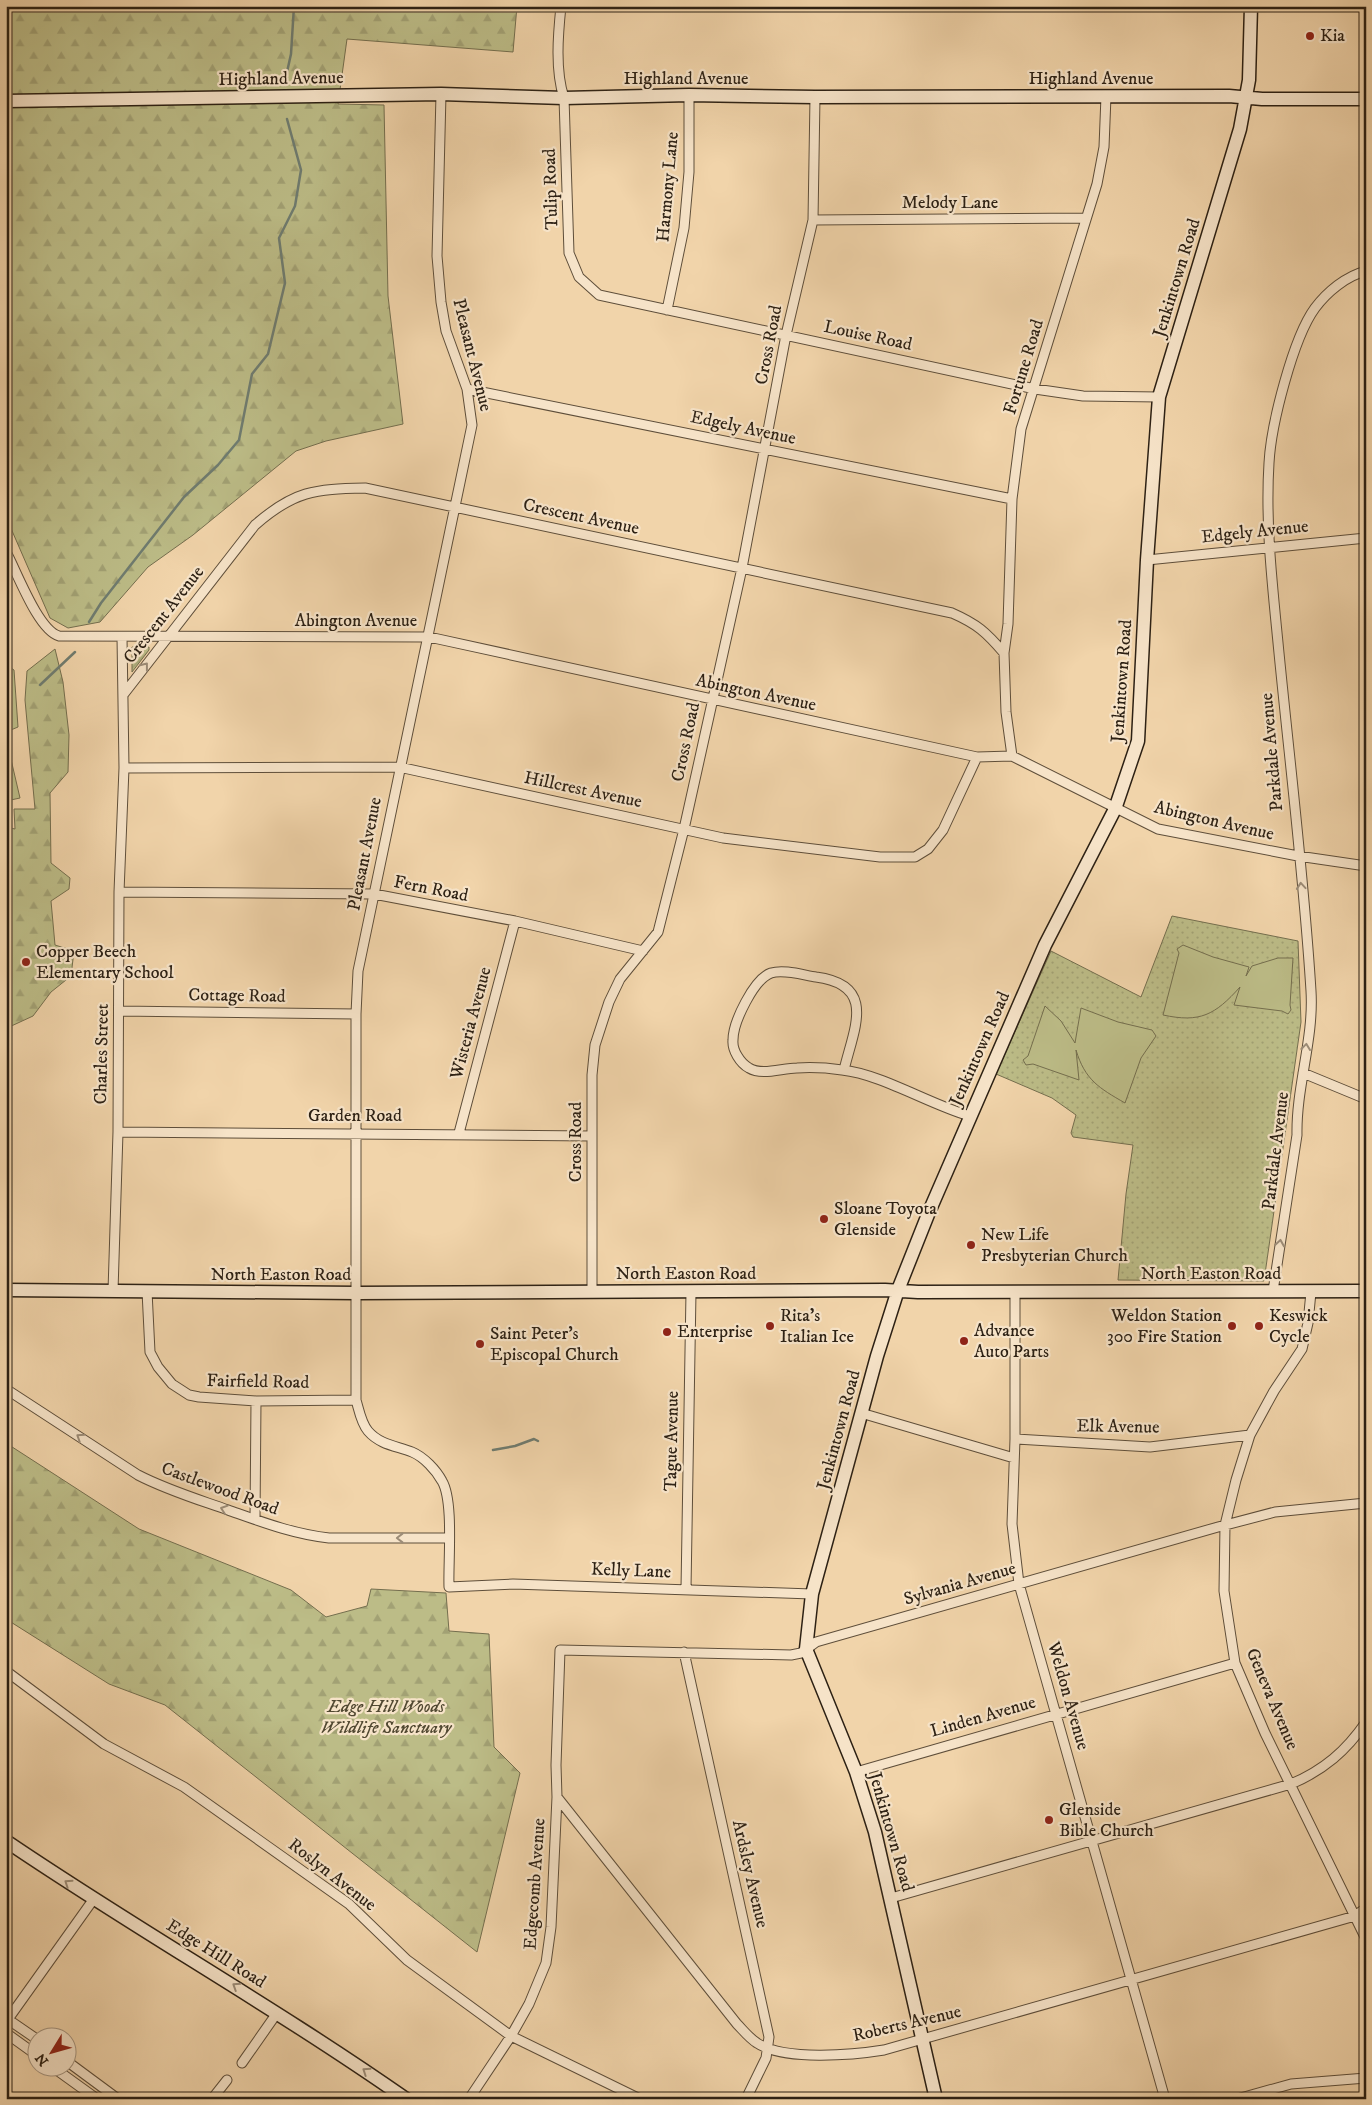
<svg xmlns="http://www.w3.org/2000/svg" width="1372" height="2105" font-family="'IM FELL DW Pica',serif">
	<style>
		.grass { fill: url(#grass-dots); stroke: #746e4e }
		.forest { fill: url(#forest-firs); stroke: #746e4e }
		.garden { fill: url(#garden-furrows); stroke: #746e4e }
		.pitch { fill: #bcbc87; stroke: #746e4e }
		.lines { fill: none; stroke-linecap: round; stroke-linejoin: round }
		.stream { stroke: #6f7c70; stroke-width: 2.5 }
		.street-casing { stroke: #5e4e3a; stroke-width: 11 }
		.secondary-casing { stroke: #2d2114; stroke-width: 15 }
		.street { stroke: #f6e3c8; stroke-width: 9 }
		.secondary { stroke: #f6e3c8; stroke-width: 12 }
		.oneway { stroke: #9c8c77 }
		.poi-dot { fill: #8f2418; stroke: #f6e3c8; stroke-width: 2 }
		.labels { text-anchor: middle; dominant-baseline: central; stroke-width: 4.5; stroke-linejoin: round; paint-order: stroke }
		.poi-label { font-size: 18px; fill: #2d2114; stroke: #f6e3c8; text-anchor: start }
		.street-label { font-size: 18px; fill: #2d2114; stroke: #f6e3c8 }
		.park-label { font-size: 18px; font-style: italic; fill: #514831; stroke: #f6e3c8 }
	</style>
	<defs>
		<pattern id="grass-dots" width="8" height="8" patternUnits="userSpaceOnUse" patternTransform="scale(1.25)"><rect width="8" height="8" fill="#bcbc87"/><path d="M2 2h.1M6 6h.1" fill="none" stroke="#a2a174" stroke-width="1.8" stroke-linecap="round"/></pattern>
		<pattern id="forest-firs" width="22" height="20" patternUnits="userSpaceOnUse" patternTransform="scale(1.25)"><rect width="22" height="20" fill="#bcbc87"/><path d="M5 1l3.5 6h-7zM16 11l3.5 6h-7z" fill="#a2a174"/></pattern>
		<pattern id="garden-furrows" width="10" height="10" patternUnits="userSpaceOnUse" patternTransform="scale(1.25)"><rect width="10" height="10" fill="#bcbc87"/><path d="M-1 1l2-2M0 10L10 0M9 11l2-2" fill="none" stroke="#a2a174"/></pattern>
	</defs>
	<rect width="100%" height="100%" fill="#f1d4aa"/>
	<filter id="stains"><feTurbulence type="fractalNoise" baseFrequency=".004" numOctaves="4"/><feColorMatrix values="0 0 0 0 .2 0 0 0 0 .09 0 0 0 0 .02 0 0 0 .5 -.17"/></filter>
	<radialGradient id="worn" r=".72"><stop offset=".6" stop-color="#630" stop-opacity="0"/><stop offset="1" stop-color="#630" stop-opacity=".3"/></radialGradient>
	<path class="grass" d="M1172 916 1298 941 1301 1022 1264 1281 1118 1280 1126 1194 1133 1145 1073 1137 1071 1133 1076 1115 1052 1098 996 1074 1051 951 1141 997Z"/>
	<path class="forest" d="M6 6H517L513 52 347 39 338 104 384 105 388 296 403 424 326 441 296 451 193 535 148 567 100 622 68 628 50 618 6 517Z
		M55 649 63 682 69 735 68 772 50 793 51 863 70 878 69 889 51 901 55 945 74 951 71 976 51 992 33 1016 7 1028 6 827 15 829 14 809H35L25 700 27 671Z
		M6 1443 139 1529 291 1590 326 1617 367 1606 371 1589 446 1593 449 1631 489 1634 494 1747 520 1773 477 1952 165 1705 109 1684 6 1619Z"/>
	<path class="garden" d="M132 647H149V650L132 672Z"/>
	<path class="pitch" d="M8 666 14 670 18 727 6 732V667Z
		M6 738 20 798 6 801Z
		M1183 945 1213 957 1249 967 1246 976 1252 966 1278 958H1293L1290 1005 1291 1010 1288 1014 1282 1011 1234 1005 1240 987C1215 1015 1200 1023 1163 1015L1179 953 1177 949Z
		M1045 1006 1061 1021 1075 1043 1081 1008 1118 1022 1152 1030 1156 1036 1141 1058 1125 1103C1099 1088 1085 1080 1076 1050L1079 1080 1033 1064 1026 1065 1023 1060 1028 1056Z"/>
	<g class="lines">
		<path class="stream" d="M285 81 291 54 294 6
			M89 622 101 603 184 497 218 465 239 440 252 374 268 354 285 283 279 238 295 206 301 170 287 119
			M40 685 75 652
			M493 1450 515 1446 534 1439 538 1441"/>
		<g class="street-casing">
			<path id="street" d="M561 6C558 35 555 70 564 98L569 253 579 277 599 295 1035 389 1083 396 1159 397
				M441 94 437 256 441 302 446 331 467 389 472 425 358 971 356 1014V1400C359 1410 361 1423 368 1431 380 1445 397 1446 412 1452 424 1457 436 1470 442 1481 454 1501 448 1562 449 1587L513 1584 812 1594
				M813 220 1086 218
				M667 310 684 228 689 172V95
				M467 389 1012 499
				M6 552C17 572 38 630 59 636L429 637 977 757 1012 756 1158 829 1298 856 1366 866
				M1147 560 1366 538
				M123 695 255 525C294 491 314 489 365 488L952 613C977 624 986 632 1004 653
				M1012 756 1006 712 1004 653 1008 624 1012 499 1021 429 1097 184 1104 147 1106 96
				M124 768 399 767 723 838 880 857H915L928 849 943 830 977 757
				M119 892 374 894 515 921 643 951
				M119 1011 356 1014
				M844 1070C854 1028 877 985 816 977 803 975 784 969 771 973 754 979 733 1022 733 1040 732 1050 740 1063 749 1068 762 1076 782 1068 797 1068 812 1067 828 1068 842 1070 881 1074 931 1105 970 1116
				M1303 1073 1366 1099
				M118 1132 592 1136
				M459 1133 515 921
				M113 1291 118 1132 119 892 124 768 122 637
				M147 1291 150 1352 158 1367 172 1384 189 1395 199 1397 256 1401 356 1400
				M592 1291V1075L595 1045 609 1002 620 979 658 932 684 829 742 568 786 335 813 220 815 97
				M1015 1291V1439L1012 1524 1019 1584 1165 2099
				M1273 1291 1297 1135C1296 1087 1314 1039 1311 991 1304 878 1290 765 1279 653 1273 590 1265 526 1269 463 1271 425 1293 338 1315 308 1327 292 1346 276 1366 271
				M1311 1292 1308 1323 1302 1349 1274 1391 1250 1435 1236 1480 1225 1525 1224 1591 1235 1663 1265 1733 1366 1939
				M6 1389 138 1475C167 1490 197 1499 228 1510 262 1522 293 1534 329 1538H449
				M861 1413 1014 1458
				M1015 1439 1150 1447 1250 1435
				M255 1519 256 1401
				M686 1589 691 1292
				M684 1652 769 2037 766 2058 746 2099
				M6 1671 104 1744 184 1787 349 1904 407 1960 511 2036 640 2099
				M856 1772 1235 1663
				M557 1797 737 2024C743 2030 749 2038 757 2043 784 2061 853 2055 884 2050L1355 1916 1366 1908
				M891 1898 1291 1784C1324 1770 1346 1751 1366 1722
				M6 2018 38 2040
				M6 2022 93 1900
				M6 2033 38 2056
				M68 2062 118 2099
				M242 2063 277 2013
				M54 2068 97 2099
				M212 2099 227 2080
				M469 2099 511 2036 529 2004 546 1963 551 1927 557 1797 556 1765 560 1650 791 1655 801 1653 816 1642 1218 1527 1275 1512 1366 1503
				M1237 2099 1291 2084 1366 2078"/>
		</g>
		<g class="secondary-casing">
			<path id="secondary" d="M6 101 441 94 564 98 689 95 815 97 1229 96 1262 99H1366
				M6 1290 357 1293 885 1290 918 1292 1366 1291
				M6 1841C137 1930 276 2008 406 2099
				M936 2099 875 1832 856 1772 806 1649 812 1594 877 1356 898 1290 929 1212 1045 945 1115 809 1138 741 1147 560 1159 397 1240 129 1249 80 1251 6"/>
		</g>
		<use href="#street" class="street"/>
		<use href="#secondary" class="secondary"/>
	</g>
	<defs><path id="oneway-chevron" d="M-2-3.5L2.5 0L-2 3.5" fill="none" stroke-width="1.6" stroke-linecap="round" stroke-linejoin="round" transform="scale(1.25)"/></defs>
	<g class="oneway">
		<use href="#oneway-chevron" transform="translate(145 666) rotate(-52)"/>
		<use href="#oneway-chevron" transform="translate(1301 886) rotate(-95)"/>
		<use href="#oneway-chevron" transform="translate(1306 1047) rotate(-83)"/>
		<use href="#oneway-chevron" transform="translate(1280 1243) rotate(-81)"/>
		<use href="#oneway-chevron" transform="translate(80 1437) rotate(-147)"/>
		<use href="#oneway-chevron" transform="translate(224 1509) rotate(-161)"/>
		<use href="#oneway-chevron" transform="translate(400 1538) rotate(-180)"/>
		<use href="#oneway-chevron" transform="translate(68 1883) rotate(-146)"/>
		<use href="#oneway-chevron" transform="translate(236 1986) rotate(-147)"/>
		<use href="#oneway-chevron" transform="translate(366 2071) rotate(-146)"/>
	</g>
	<g class="poi-dot">
		<circle cx="1310" cy="36" r="5"/>
		<circle cx="26" cy="962" r="5"/>
		<circle cx="824" cy="1219" r="5"/>
		<circle cx="971" cy="1245" r="5"/>
		<circle cx="770" cy="1326" r="5"/>
		<circle cx="1232" cy="1326" r="5"/>
		<circle cx="1259" cy="1326" r="5"/>
		<circle cx="667" cy="1332" r="5"/>
		<circle cx="964" cy="1341" r="5"/>
		<circle cx="480" cy="1344" r="5"/>
		<circle cx="1049" cy="1820" r="5"/>
	</g>
	<g class="labels">
		<g class="poi-label">
			<text x="1320" y="36">Kia</text>
			<text x="36" y="952">Copper Beech<tspan x="36" dy="21">Elementary School</tspan></text>
			<text x="834" y="1209">Sloane Toyota<tspan x="834" dy="21">Glenside</tspan></text>
			<text x="981" y="1235">New Life<tspan x="981" dy="21">Presbyterian Church</tspan></text>
			<text x="780" y="1316">Rita's<tspan x="780" dy="21">Italian Ice</tspan></text>
			<text x="1222" y="1316" text-anchor="end">Weldon Station<tspan x="1222" dy="21">300 Fire Station</tspan></text>
			<text x="1269" y="1316">Keswick<tspan x="1269" dy="21">Cycle</tspan></text>
			<text x="974" y="1331">Advance<tspan x="974" dy="21">Auto Parts</tspan></text>
			<text x="677" y="1332">Enterprise</text>
			<text x="490" y="1334">Saint Peter's<tspan x="490" dy="21">Episcopal Church</tspan></text>
			<text x="1059" y="1810">Glenside<tspan x="1059" dy="21">Bible Church</tspan></text>
		</g>
		<g class="street-label">
			<text transform="translate(281 79) rotate(-1)">Highland Avenue</text>
			<text x="686" y="79">Highland Avenue</text>
			<text x="1091" y="79">Highland Avenue</text>
			<text transform="translate(668 187) rotate(-85)">Harmony Lane</text>
			<text transform="translate(551 189) rotate(-92)">Tulip Road</text>
			<text x="950" y="203">Melody Lane</text>
			<text transform="translate(1177 278) rotate(-73)">Jenkintown Road</text>
			<text transform="translate(868 336) rotate(12)">Louise Road</text>
			<text transform="translate(769 345) rotate(-79)">Cross Road</text>
			<text transform="translate(472 355) rotate(76)">Pleasant Avenue</text>
			<text transform="translate(1024 367) rotate(-73)">Fortune Road</text>
			<text transform="translate(743 428) rotate(12)">Edgely Avenue</text>
			<text transform="translate(581 517) rotate(12)">Crescent Avenue</text>
			<text transform="translate(1255 532) rotate(-6)">Edgely Avenue</text>
			<text transform="translate(164 615) rotate(-52)">Crescent Avenue</text>
			<text x="356" y="621">Abington Avenue</text>
			<text transform="translate(1122 681) rotate(-86)">Jenkintown Road</text>
			<text transform="translate(756 693) rotate(12)">Abington Avenue</text>
			<text transform="translate(686 742) rotate(-78)">Cross Road</text>
			<text transform="translate(1272 752) rotate(-95)">Parkdale Avenue</text>
			<text transform="translate(583 790) rotate(12)">Hillcrest Avenue</text>
			<text transform="translate(1214 821) rotate(13)">Abington Avenue</text>
			<text transform="translate(365 854) rotate(-79)">Pleasant Avenue</text>
			<text transform="translate(431 889) rotate(11)">Fern Road</text>
			<text transform="translate(237 996) rotate(1)">Cottage Road</text>
			<text transform="translate(471 1023) rotate(-75)">Wisteria Avenue</text>
			<text transform="translate(980 1049) rotate(-66)">Jenkintown Road</text>
			<text transform="translate(102 1054) rotate(-89)">Charles Street</text>
			<text x="355" y="1116">Garden Road</text>
			<text transform="translate(576 1142) rotate(-90)">Cross Road</text>
			<text transform="translate(1276 1151) rotate(-83)">Parkdale Avenue</text>
			<text x="686" y="1274">North Easton Road</text>
			<text x="1211" y="1274">North Easton Road</text>
			<text x="281" y="1275">North Easton Road</text>
			<text transform="translate(258 1382) rotate(1)">Fairfield Road</text>
			<text transform="translate(1118 1427) rotate(1)">Elk Avenue</text>
			<text transform="translate(839 1430) rotate(-75)">Jenkintown Road</text>
			<text transform="translate(672 1441) rotate(-89)">Tague Avenue</text>
			<text transform="translate(220 1489) rotate(20)">Castlewood Road</text>
			<text transform="translate(631 1571) rotate(2)">Kelly Lane</text>
			<text transform="translate(960 1584) rotate(-16)">Sylvania Avenue</text>
			<text transform="translate(1068 1696) rotate(74)">Weldon Avenue</text>
			<text transform="translate(1272 1699) rotate(67)">Geneva Avenue</text>
			<text transform="translate(983 1717) rotate(-16)">Linden Avenue</text>
			<text transform="translate(891 1832) rotate(74)">Jenkintown Road</text>
			<text transform="translate(750 1874) rotate(77)">Ardsley Avenue</text>
			<text transform="translate(332 1875) rotate(38)">Roslyn Avenue</text>
			<text transform="translate(535 1884) rotate(-86)">Edgecomb Avenue</text>
			<text transform="translate(216 1954) rotate(32)">Edge Hill Road</text>
			<text transform="translate(907 2024) rotate(-13)">Roberts Avenue</text>
		</g>
		<g class="park-label">
			<text x="386" y="1707">Edge Hill Woods<tspan x="386" dy="21">Wildlife Sanctuary</tspan></text>
		</g>
	</g>
	<rect width="1372" height="2105" fill="none" stroke="#f1d4aa" stroke-width="25"/>
	<rect x="8" y="8" width="1357" height="2090" fill="none" stroke="#2d2114" stroke-width="2.5"/>
	<rect x="12" y="12" width="1347" height="2080" fill="none" stroke="#2d2114"/>
	<g transform="translate(52 2052) rotate(233)"><circle r="24" fill="#f6e3c8" stroke="#a69580"/>
	<path d="M0-4L9 19L0 12L-9 19Z" fill="#8f2418"/>
	<text y="-8" font-size="14" font-weight="bold" text-anchor="middle" fill="#2d2114">N</text>
	</g>
	<rect width="100%" height="100%" filter="url(#stains)"/>
	<rect width="100%" height="100%" fill="url(#worn)"/>
</svg>
